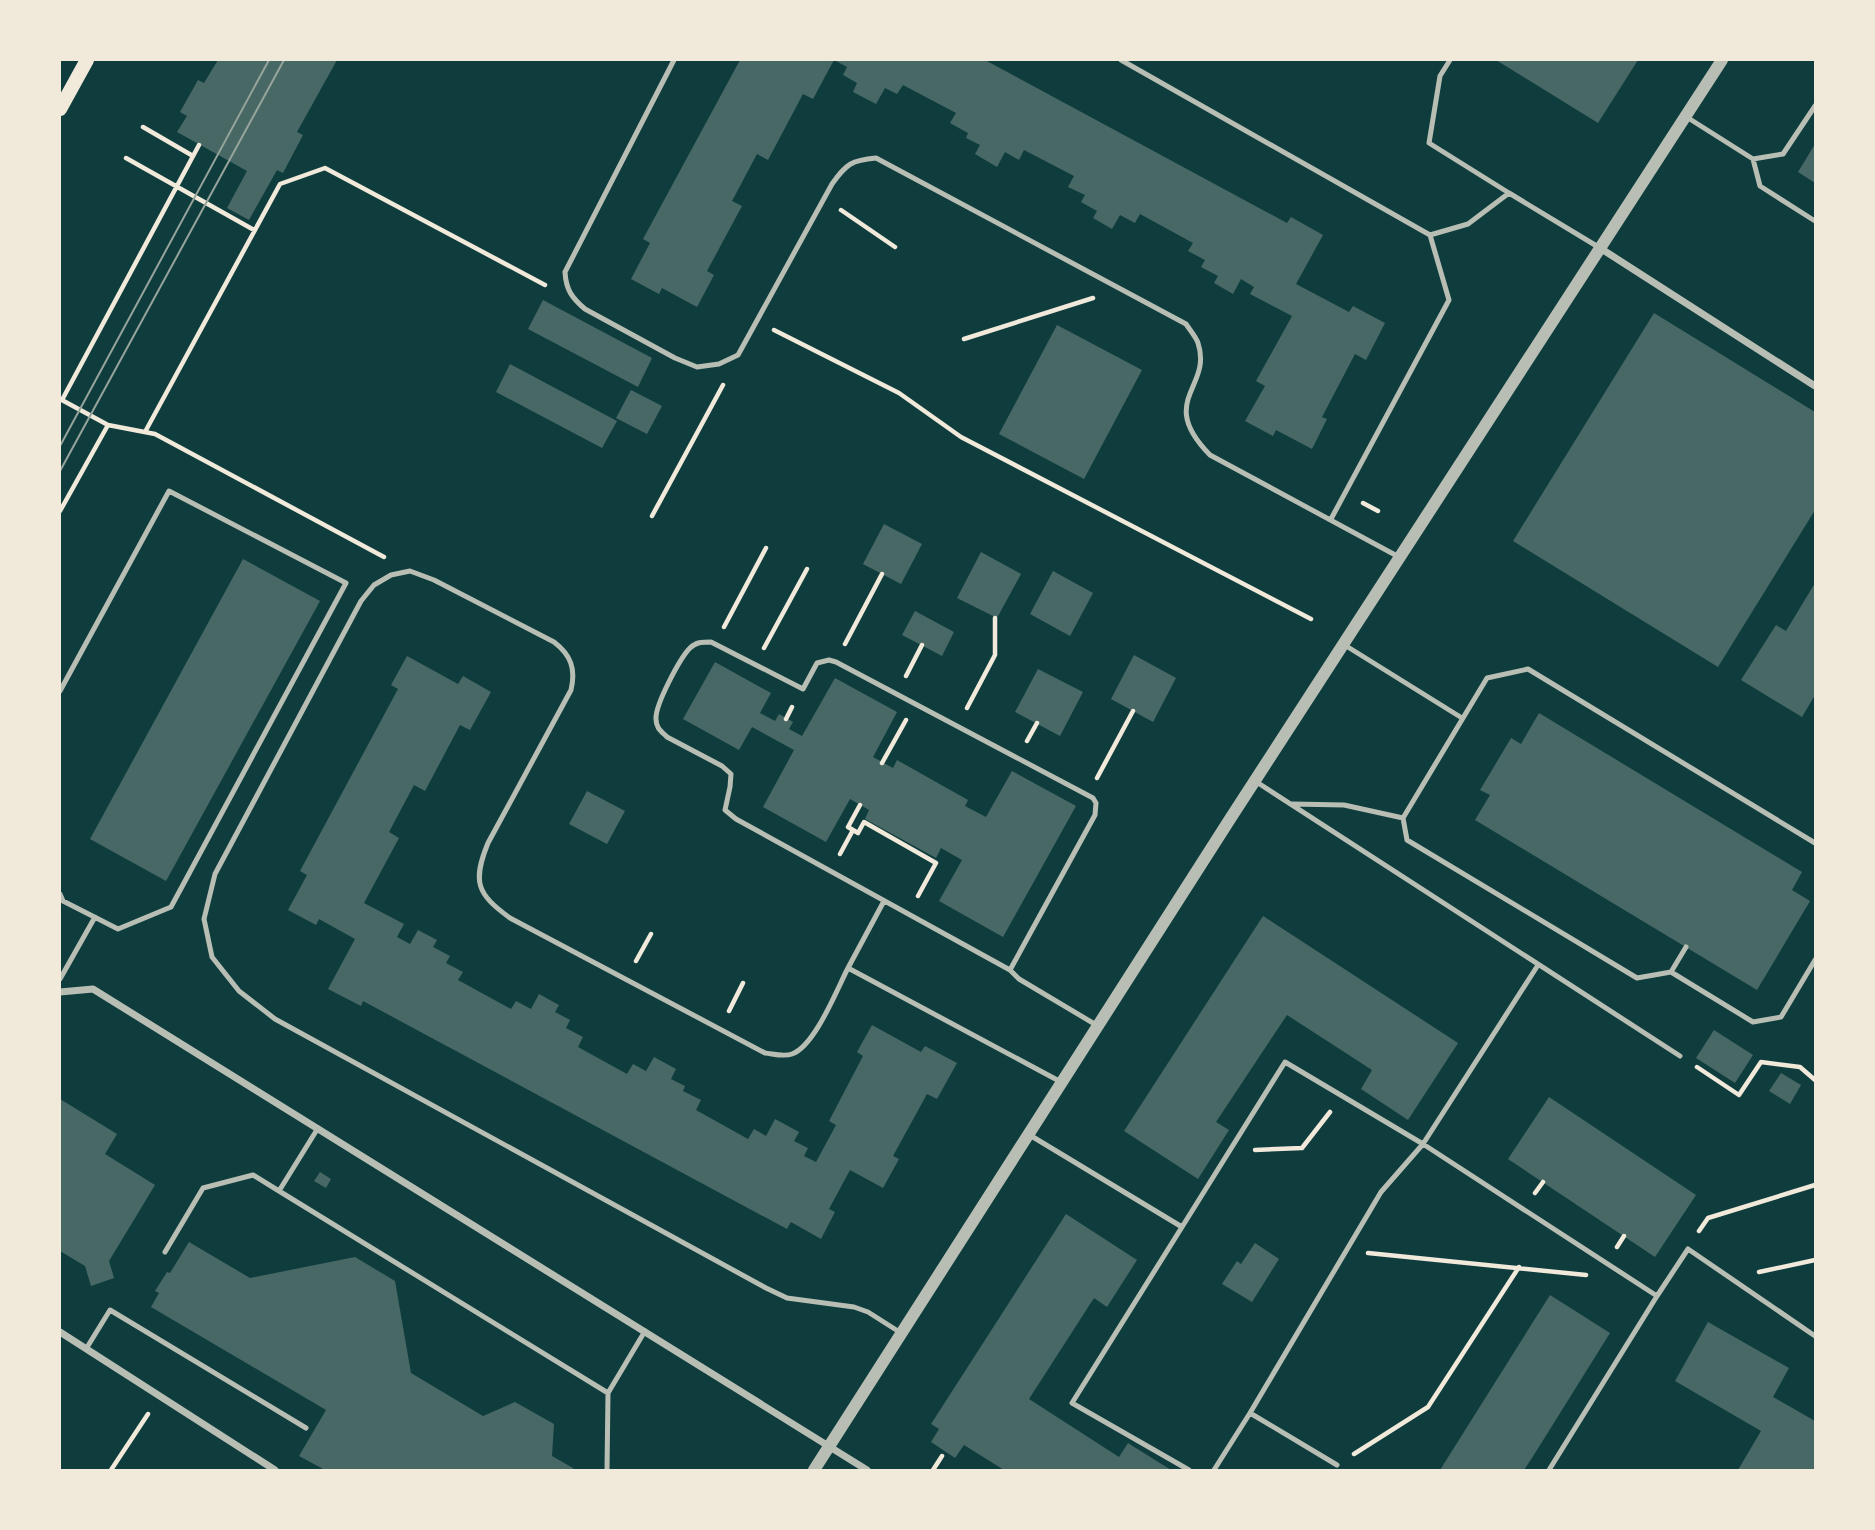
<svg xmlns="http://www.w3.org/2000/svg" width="1875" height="1530" font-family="'DejaVu Sans',sans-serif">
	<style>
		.building { fill: #486865 }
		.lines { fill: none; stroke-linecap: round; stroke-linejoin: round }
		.path { stroke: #f1e9da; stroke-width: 4.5 }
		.service { stroke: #b8beb3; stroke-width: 5 }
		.minor { stroke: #b8beb3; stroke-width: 7 }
		.tertiary { stroke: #b8beb3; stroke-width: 12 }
		.secondary { stroke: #f1e9da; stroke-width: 14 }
		.tram { stroke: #97a49c; stroke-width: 2 }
	</style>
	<rect width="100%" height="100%" fill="#0f3d3e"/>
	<path class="building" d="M218 60H337L297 132 303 135 283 173 277 170 249 220 227 208 247 171 177 132 187 116 180 112 198 80 204 83Z
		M740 60H985L1287 223 1291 217 1323 235 1296 284 1349 312 1353 306 1385 323 1366 360 1355 354 1322 417 1327 419 1312 449 1276 430 1273 436 1245 421 1265 386 1256 381 1292 316 1250 294 1254 287 1241 279 1233 294 1214 283 1218 276 1201 267 1205 260 1188 251 1193 243 1140 214 1135 223 1120 215 1112 229 1093 218 1097 211 1081 202 1085 195 1068 187 1074 176 1024 150 1019 160 1005 152 997 167 975 154 980 145 966 138 968 133 950 123 956 113 903 85 897 94 885 88 876 104 853 92 857 83 843 75 847 67 834 60 813 99 803 94 768 160 757 154 732 201 742 206 707 271 714 275 697 307 662 288 659 294 631 279 650 243 643 239Z
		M1496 60H1638L1598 123Z
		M1815 144V183L1798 172Z
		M543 300 652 358 638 387 528 329Z
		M1654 313 1815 412V510L1718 667 1513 541Z
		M1057 325 1142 370 1084 479 999 434Z
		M510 364 617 421 602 448 496 392Z
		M631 390 662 406 647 434 616 418Z
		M884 524 922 544 901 584 863 564Z
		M981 552 1021 574 997 618 957 598Z
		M243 559 320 601 166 881 90 839Z
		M1053 571 1093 593 1070 636 1030 614Z
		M1815 583V695L1802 717 1741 680 1776 625 1786 631Z
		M915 611 954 632 942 656 902 635Z
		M1134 655 1176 678 1153 722 1111 699Z
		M407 656 458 684 463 676 491 692 470 730 460 725 425 791 414 785 389 832 399 838 364 903 404 924 397 937 410 944 418 930 437 940 433 947 450 956 446 963 463 972 458 980 511 1009 516 1001 531 1009 539 994 559 1005 555 1012 570 1020 566 1028 583 1037 578 1047 627 1074 633 1064 646 1071 654 1057 676 1069 671 1079 685 1086 683 1091 701 1100 696 1110 748 1139 754 1129 766 1136 775 1119 799 1132 794 1141 808 1148 804 1156 816 1162 836 1125 829 1121 863 1056 857 1052 872 1025 921 1052 925 1046 957 1063 937 1099 927 1094 893 1156 899 1159 883 1188 850 1170 829 1209 835 1212 821 1239 791 1222 787 1229 363 1001 361 1006 328 989 355 939 319 919 316 925 288 910 307 875 300 871 398 689 391 685Z
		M715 662 771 693 760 713 775 721 779 714 793 722 789 729 802 736 835 678 897 712 873 757 893 768 897 760 968 800 965 806 986 817 1012 771 1076 806 1003 937 939 901 962 860 941 848 936 858 865 819 869 810 850 799 826 842 763 807 794 750 752 727 739 750 683 719Z
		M1038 669 1083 692 1060 736 1015 712Z
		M1539 713 1802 872 1792 890 1810 901 1757 990 1475 820 1490 795 1480 790 1495 765 1511 738 1521 744Z
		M587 791 625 811 607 844 569 824Z
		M1263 916 1458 1043 1408 1120 1361 1089 1372 1070 1287 1015 1216 1122 1229 1130 1198 1179 1124 1131Z
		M1714 1030 1753 1055 1735 1083 1696 1058Z
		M1781 1073 1801 1085 1790 1104 1769 1091Z
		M1549 1097 1696 1195 1655 1257 1508 1159Z
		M60 1099 117 1134 105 1154 155 1185 109 1261 114 1278 91 1286 85 1266 60 1251Z
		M320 1172 331 1179 326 1188 314 1181Z
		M1066 1214 1137 1260 1107 1307 1094 1298 1029 1399 1119 1457 1128 1443 1171 1470H1004L964 1445 955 1458 931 1442 939 1429 931 1424Z
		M189 1242 250 1278 355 1257 395 1281 411 1373 483 1416 515 1402 554 1424 552 1456 573 1468 572 1470H325L299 1456 326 1410 151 1307 159 1293 155 1291 167 1272 170 1273Z
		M1255 1243 1279 1259 1252 1302 1222 1284 1237 1261 1241 1264Z
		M1550 1295 1610 1333 1532 1458 1524 1470H1440Z
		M1708 1322 1789 1368 1773 1397 1815 1421V1470H1738L1761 1431 1675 1381Z"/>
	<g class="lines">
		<path class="path" d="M143 127 193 156
			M126 158 254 230
			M841 210 895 247
			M774 330 899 393 961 437 1311 619
			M964 339 1093 298
			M60 399 108 425 155 434 384 557
			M62 400 199 145
			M145 432 280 184 325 168 545 285
			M1363 503 1378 511
			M60 511 108 425
			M652 516 723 385
			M724 627 766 548
			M845 644 882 574
			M764 648 807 569
			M906 676 922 645
			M967 708 995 655V618
			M786 719 792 707
			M1027 741 1037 723
			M882 763 906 720
			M1097 778 1133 711
			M860 805 848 827 858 833 864 822 936 863 918 896
			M840 854 853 830
			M636 961 651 934
			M729 1011 743 983
			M1697 1067 1739 1095 1761 1062 1800 1067 1815 1080
			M1255 1150 1302 1148 1330 1112
			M1535 1193 1543 1182
			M1699 1231 1708 1218 1815 1185
			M1617 1247 1624 1236
			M1368 1253 1586 1275
			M1759 1272 1815 1260
			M1354 1454 1428 1407 1519 1267
			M111 1470 148 1414
			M933 1470 942 1456"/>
		<path class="service" d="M674 60 565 272C566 290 572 298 585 309L675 358 697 367 719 364 738 355 832 184C846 164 852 160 876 158L1186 324C1190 330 1196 337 1198 343 1213 388 1156 400 1210 455L1399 557
			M1121 60 1430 235 1468 224 1509 193 1600 248
			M1450 60 1440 76 1429 143 1509 193
			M1685 116 1753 159 1760 186 1815 221
			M1753 159 1783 154 1815 106
			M1331 519 1449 300 1430 235
			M1343 644 1462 718
			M60 691 169 491 346 583 171 907 118 929 63 901 60 894
			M1255 781 1680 1056
			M1292 804 1344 805 1403 818
			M1815 843 1528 669 1487 678 1403 818 1407 840 1637 978 1671 972 1753 1022 1781 1017 1815 960
			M848 968 884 901
			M1010 970 1095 815 1096 803 1093 798 836 662 829 660 817 663 803 689 711 642C702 642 696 642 690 648 680 658 655 705 656 719 656 728 661 731 667 737L722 766 731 774 730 787 725 810 736 819 1010 970 1019 979 1098 1026
			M1671 972 1686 947
			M60 979 95 917
			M318 1128 279 1191 608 1393 645 1331
			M1028 1134 1182 1227 1285 1062 1423 1144 1657 1296 1549 1470
			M1182 1227 1072 1403 1189 1470
			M165 1252 203 1188 253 1175 279 1191
			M1657 1296 1688 1249 1815 1336
			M901 1333 868 1312 854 1307 787 1298 766 1288 275 1019 239 991 212 957 204 919 215 874 361 601 374 585 391 575 410 571 434 580 554 642C571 655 576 669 571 690L488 843C472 882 477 894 510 918L765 1053C774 1054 784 1057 792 1054 815 1046 837 989 848 968L1061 1082
			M86 1349 110 1310 306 1428
			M1250 1413 1337 1465
			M607 1470 608 1393
			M1214 1470 1250 1413 1381 1192 1423 1144 1538 965"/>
		<path class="minor" d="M1600 248 1815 386
			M60 992 93 989 867 1470
			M60 1332 275 1470"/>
		<path class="tertiary" d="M814 1470 1230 819 1722 60"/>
		<path class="secondary" d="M60 109 87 60"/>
		<path class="tram" d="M60 446 269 60
			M60 471 284 60"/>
	</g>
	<rect width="1875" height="1530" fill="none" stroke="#f1e9da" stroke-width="122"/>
</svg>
